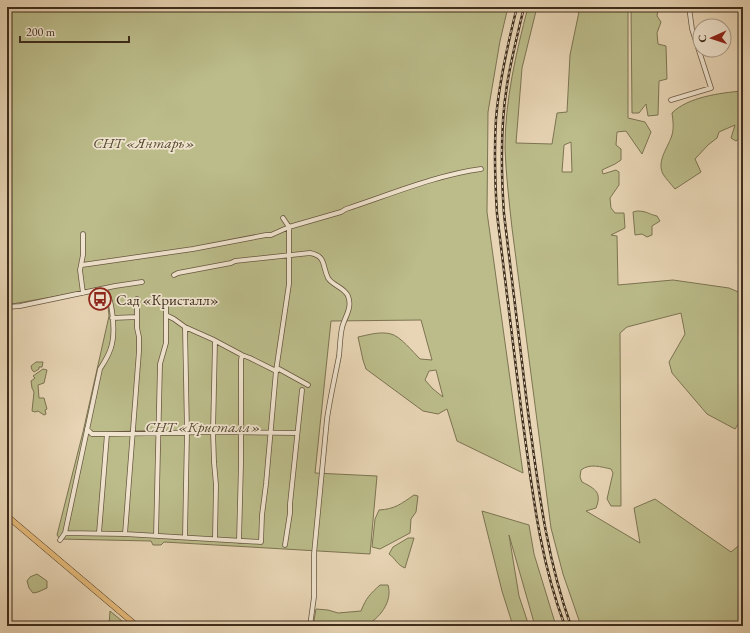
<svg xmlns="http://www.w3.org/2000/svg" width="750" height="633" font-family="'EB Garamond',serif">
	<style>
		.green { fill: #bbbc8a; stroke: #7c7452; fill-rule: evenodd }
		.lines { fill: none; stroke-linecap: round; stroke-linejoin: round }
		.minor-casing { stroke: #685742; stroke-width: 5.5 }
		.major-casing { stroke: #3e2d1b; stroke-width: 6 }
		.minor { stroke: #f0e4cf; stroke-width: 4 }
		.major { stroke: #e4ba7a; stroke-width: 5 }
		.rail-casing { stroke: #3e2d1b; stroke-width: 2.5 }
		.rail { stroke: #f0e4cf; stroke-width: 1; stroke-dasharray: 3; stroke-linecap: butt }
		.labels { text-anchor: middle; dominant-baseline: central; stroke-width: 3.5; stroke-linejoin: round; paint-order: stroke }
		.park-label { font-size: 15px; font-style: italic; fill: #574a31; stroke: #f0e4cf }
		.poi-label { font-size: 15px; fill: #3e2d1b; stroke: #f0e4cf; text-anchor: start }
	</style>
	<rect width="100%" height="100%" fill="#e8d5b5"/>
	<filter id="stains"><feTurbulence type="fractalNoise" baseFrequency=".005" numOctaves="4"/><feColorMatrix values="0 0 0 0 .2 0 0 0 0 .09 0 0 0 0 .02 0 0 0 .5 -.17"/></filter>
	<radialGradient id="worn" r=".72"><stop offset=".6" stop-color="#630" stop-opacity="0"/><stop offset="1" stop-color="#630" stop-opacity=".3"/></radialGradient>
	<path class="green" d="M10 7H508L500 41 488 112 487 212 523 473 457 441 447 409 438 414 423 411 366 369 363 360 358 337C368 335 380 331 391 334 400 336 413 352 420 359L432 360 421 320 331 321 315 473 377 476 370 554 164 542 161 545H153L151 541 60 539 57 535 83 432 109 316 107 296 109 287 12 304 8 299 9 123 7 127V19L10 18ZM436 370 443 397 433 389 425 380 429 371Z
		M528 7H537L522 68 516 143 552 144 557 113 567 112 570 55 580 7H628V118L645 122 651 132 642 154 626 131 617 132 616 145 621 149V160L615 164 602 170 603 174 616 170 619 172V185L610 198 611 208 615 213H624L625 228 611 235 617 236 618 285 673 280 729 288 743 294V417L735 429 707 414 672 373 669 362 685 334 681 313 627 327 620 333 621 506H611L607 499 613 473 611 469C601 467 590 463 581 470L580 477 582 482C596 489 602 493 596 508L586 511 640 543 634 508 655 499 731 552 743 542V626H581L563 574 551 528 512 228C509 201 506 175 505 148 505 100 516 53 528 7ZM571 142 572 172H562L564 145Z
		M631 7H662L658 9 657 16 661 22 657 33 658 44 666 46 667 79 659 81 658 115 648 116 646 104 639 113H632Z
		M742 91 743 122 740 123 738 130 743 135 736 141 731 138 735 125 719 132 717 138 708 145 695 159 701 172 675 189C671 184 666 179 663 174 656 161 669 146 672 135 674 128 673 120 672 113 688 97 720 93 742 91Z
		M637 211C647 211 648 214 657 216L660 221 652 226V235L647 237 642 234 635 235 633 212Z
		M36 362H43L42 367H39V369L34 372 32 370 31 366Z
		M43 369 47 370 44 383 38 385 39 398H44L47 409 45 410 46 414 44 415 38 411 35 412 32 411 34 392 32 388 31 381 35 378 33 376Z
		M414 495 418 496 416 512 411 519 410 533 380 549 372 547 375 519 379 510C395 509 401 504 414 495Z
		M482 511 529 525 534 554 556 626H535L509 535 519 596 529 626H513L502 591Z
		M408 538H414L405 568C397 565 396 559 389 554L393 547Z
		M37 574 47 581V588L38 592 33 593 29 588 27 581 30 577Z
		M380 585H388C393 602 379 619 365 626H316L314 620 316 609 328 610 338 613 361 611C366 598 370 594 380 585Z
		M110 611 128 626H109Z
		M143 623H168L170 626H147Z"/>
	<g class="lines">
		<g class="minor-casing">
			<path id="minor" d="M667 7H690
				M740 7 743 16
				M671 100 711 88 692 29 689 7
				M83 234V255L80 270 83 293
				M82 265 193 249 266 235H271L289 227 341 212 346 209C389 195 436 175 481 169
				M174 275 178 273 231 263 235 261 310 253C326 256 322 265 328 278 333 286 344 287 348 296 353 308 344 318 342 328 340 337 340 347 339 356 335 377 330 398 327 419L314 554V597L310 626
				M7 307 20 306 115 286 142 282
				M166 315 174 319 185 327 212 339 242 355 250 358 276 371 279 369 308 385
				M112 318 137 317
				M185 327 187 432 185 537
				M215 341 213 432 214 462 216 485 215 539
				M87 429 92 434H107L213 432 297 433
				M65 533 125 534 261 542 262 515 266 484 276 371 289 284V227L283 218
				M99 533 107 434
				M125 534 139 351V337L137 328V299
				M156 536 160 364 166 343V304
				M60 540 65 533 100 369C105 361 110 354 112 344 115 332 113 297 104 289
				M239 541 241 464V360L242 355
				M285 545 290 513V504L302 390"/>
		</g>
		<g class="major-casing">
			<path id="major" d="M7 516 137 626"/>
		</g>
		<use href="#minor" class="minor"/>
		<use href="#major" class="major"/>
		<g class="rail-casing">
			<path id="rail" d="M517 7C508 43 499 81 496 119 494 151 495 182 497 214 505 281 514 349 522 416 532 487 539 558 565 626
				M524 7C518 33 511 59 507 85 500 128 501 171 504 214 512 280 520 346 528 412 538 485 546 557 571 626"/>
		</g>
		<use href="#rail" class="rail"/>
	</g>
	<defs>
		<g id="bus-ring" transform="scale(1.15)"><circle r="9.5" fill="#f0e4cf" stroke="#8f2418" stroke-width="1.5"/><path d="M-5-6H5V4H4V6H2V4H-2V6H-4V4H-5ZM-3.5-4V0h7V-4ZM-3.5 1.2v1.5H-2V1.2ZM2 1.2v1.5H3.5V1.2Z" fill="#8f2418"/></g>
	</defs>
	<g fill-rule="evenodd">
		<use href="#bus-ring" x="100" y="299"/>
	</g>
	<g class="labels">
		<g class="park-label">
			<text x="144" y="142">СНТ «Янтарь»</text>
			<text x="203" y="426">СНТ «Кристалл»</text>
		</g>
		<g class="poi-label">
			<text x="116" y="299">Сад «Кристалл»</text>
		</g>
	</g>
	<rect width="750" height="633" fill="none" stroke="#e8d5b5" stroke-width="24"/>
	<rect x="8" y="8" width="734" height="617" fill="none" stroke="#3e2d1b" stroke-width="2"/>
	<rect x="12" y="12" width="726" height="609" fill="none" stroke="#3e2d1b"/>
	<g transform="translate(712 38) rotate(267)"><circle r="19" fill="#f0e4cf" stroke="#a99b87"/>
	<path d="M0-3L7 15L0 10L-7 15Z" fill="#8f2418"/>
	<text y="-6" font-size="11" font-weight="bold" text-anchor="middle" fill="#3e2d1b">С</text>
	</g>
	<path d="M20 36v6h109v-6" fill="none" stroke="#3e2d1b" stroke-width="2"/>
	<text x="26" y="36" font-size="12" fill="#3e2d1b" stroke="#f0e4cf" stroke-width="3" paint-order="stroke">200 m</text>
	<rect width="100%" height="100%" filter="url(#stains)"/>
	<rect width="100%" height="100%" fill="url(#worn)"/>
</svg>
